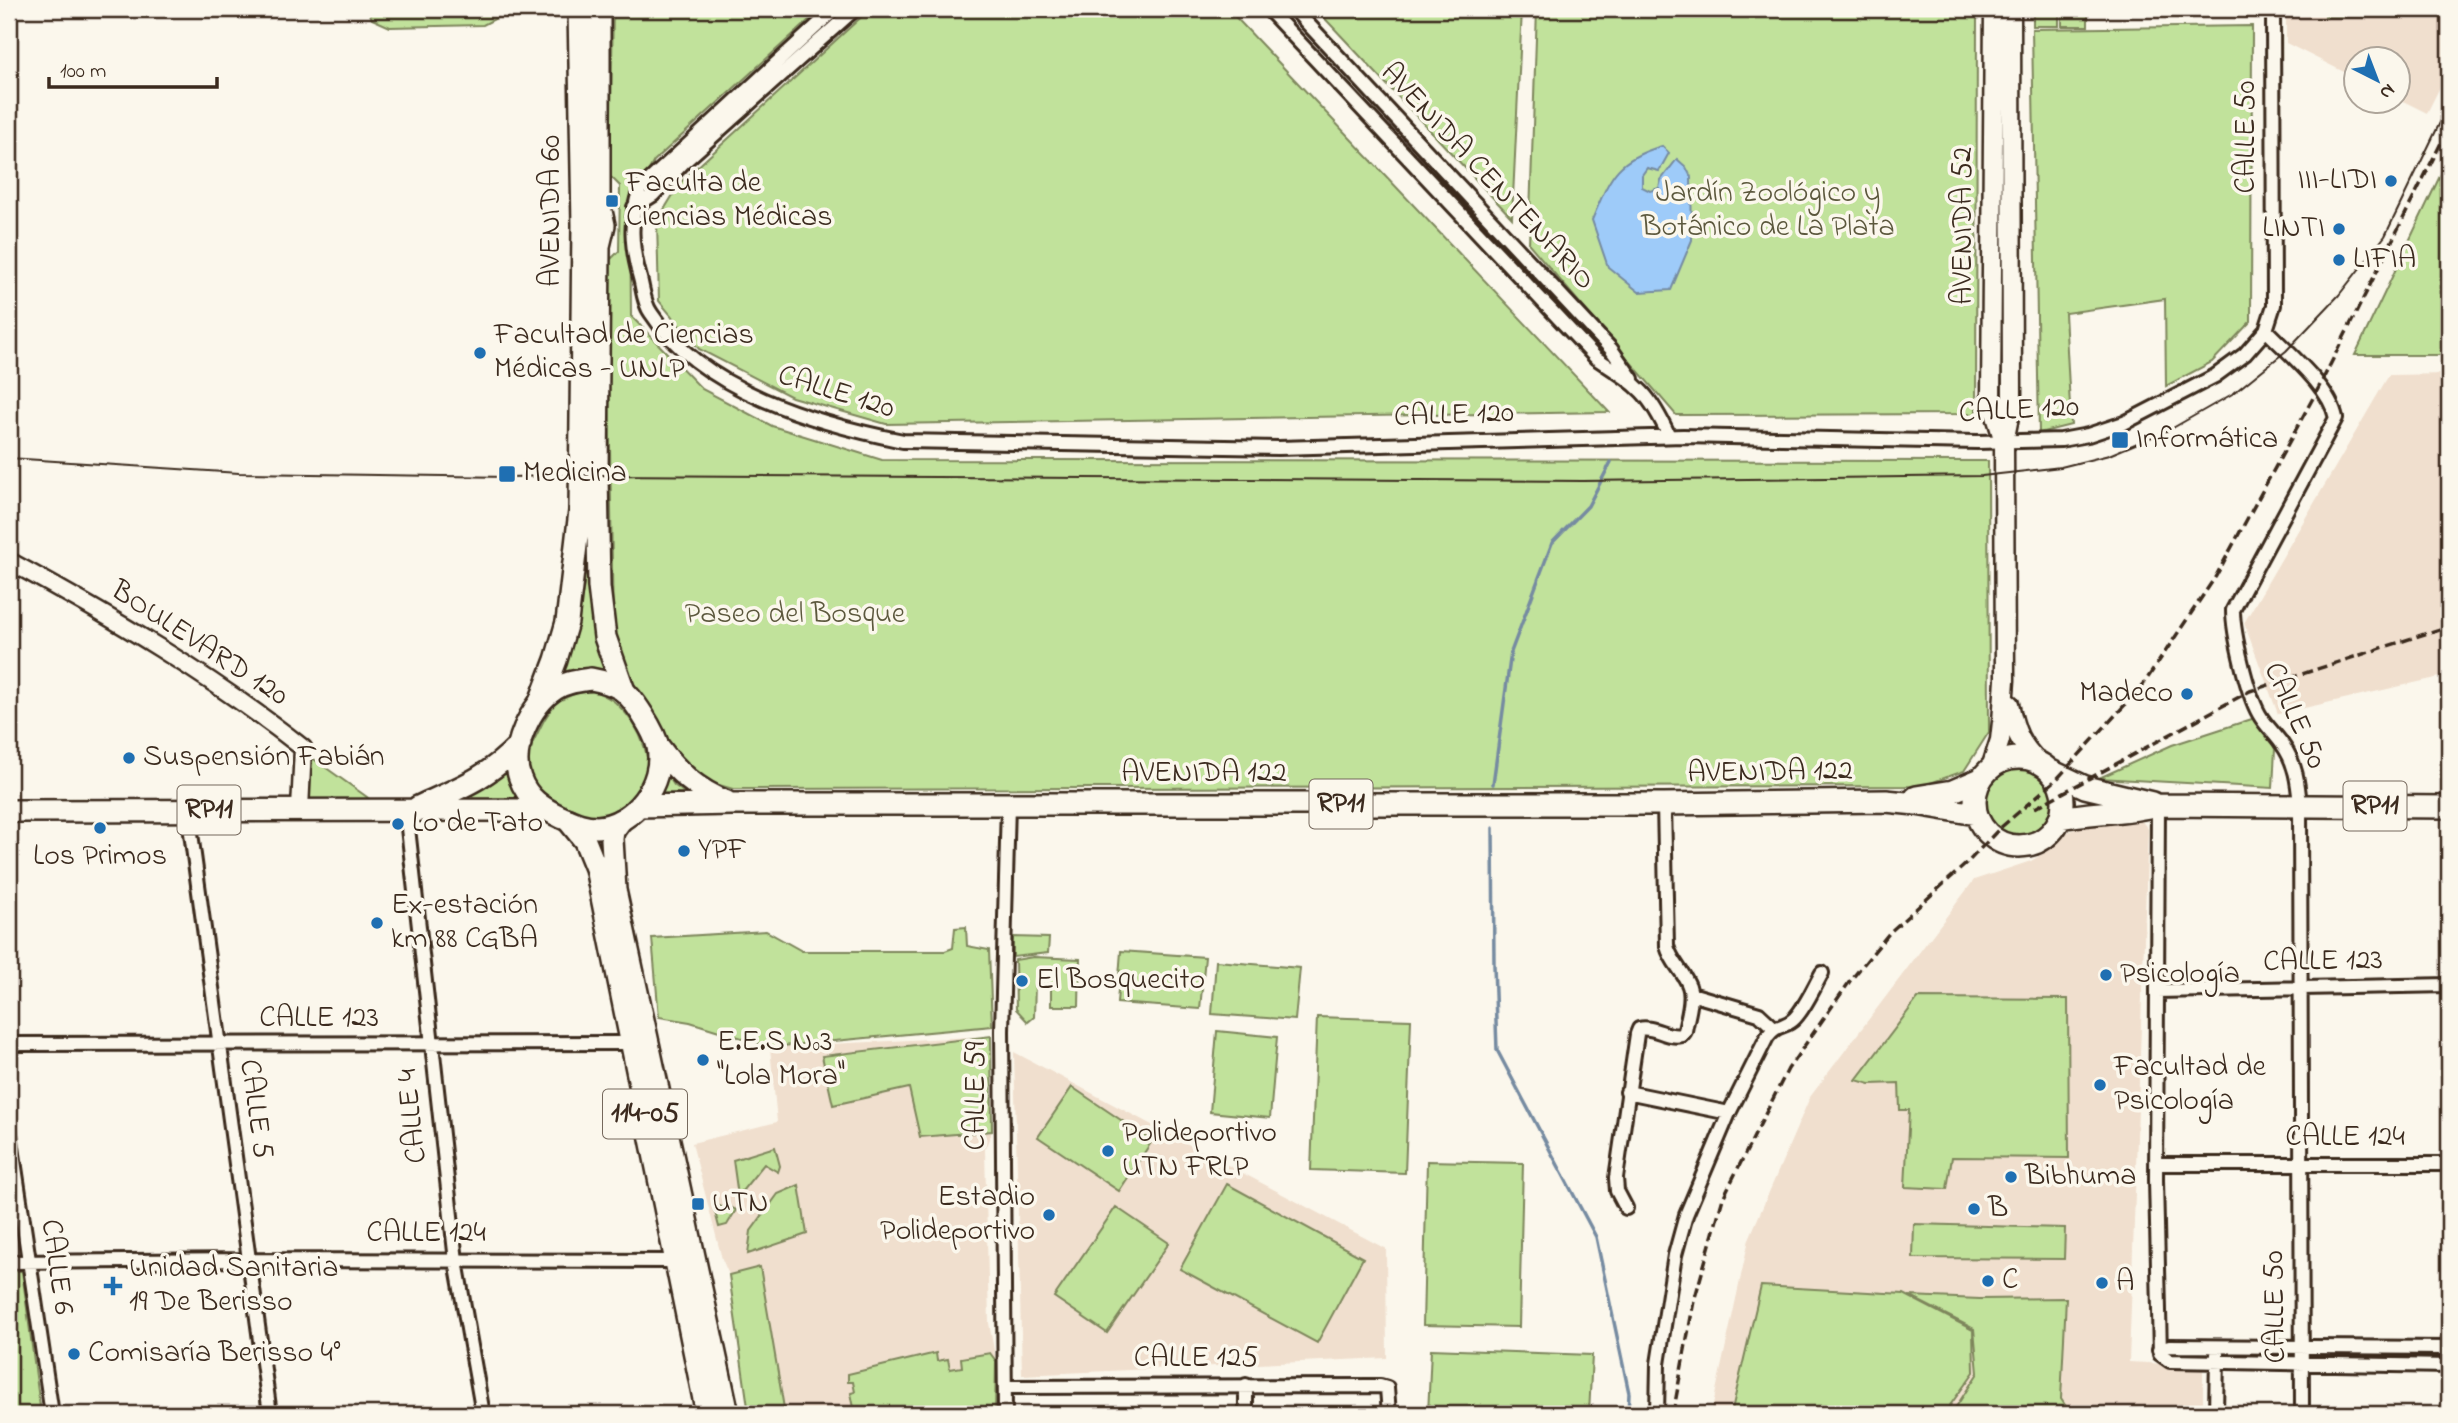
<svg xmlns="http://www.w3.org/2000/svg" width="2458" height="1423" font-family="'Indie Flower',sans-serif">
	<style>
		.built { fill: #f0dfce }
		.green { fill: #c1e29b; stroke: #7e865c; stroke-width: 2 }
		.water { fill: #9ecbf9; stroke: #768ba1; stroke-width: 2 }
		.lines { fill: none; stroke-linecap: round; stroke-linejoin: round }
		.stream { stroke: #768ba1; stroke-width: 3.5 }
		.minor-casing { stroke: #3b2a1e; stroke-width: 18 }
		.tertiary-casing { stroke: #3b2a1e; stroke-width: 21 }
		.secondary-casing { stroke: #3b2a1e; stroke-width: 23 }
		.primary-casing { stroke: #3b2a1e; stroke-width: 26 }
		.trunk-casing { stroke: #3b2a1e; stroke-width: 26 }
		.minor { stroke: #fbf7ec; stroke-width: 12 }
		.tertiary { stroke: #fbf7ec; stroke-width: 16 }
		.secondary { stroke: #fbf7ec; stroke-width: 18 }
		.primary { stroke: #fbf7ec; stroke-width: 21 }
		.trunk { stroke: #fbf7ec; stroke-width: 21 }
		.tram { stroke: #3b2a1e; stroke-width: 2 }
		.rail { stroke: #3b2a1e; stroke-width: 3.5; stroke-dasharray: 10 5; stroke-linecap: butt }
		.poi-dot { fill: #1f6fb2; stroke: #fbf7ec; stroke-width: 2.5 }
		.labels { text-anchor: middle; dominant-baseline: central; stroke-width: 7; stroke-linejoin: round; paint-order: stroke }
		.shield { fill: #fbf7ec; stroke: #75685c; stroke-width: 2 }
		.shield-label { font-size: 28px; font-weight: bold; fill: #3b2a1e }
		.street-label { font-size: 30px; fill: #3b2a1e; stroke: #fbf7ec }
		.poi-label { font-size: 30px; fill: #3b2a1e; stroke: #fbf7ec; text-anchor: start }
		.park-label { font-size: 30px; fill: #5c583d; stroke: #fbf7ec }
	</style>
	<rect width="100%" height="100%" fill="#fbf7ec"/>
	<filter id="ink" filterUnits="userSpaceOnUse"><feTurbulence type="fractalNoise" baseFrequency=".0143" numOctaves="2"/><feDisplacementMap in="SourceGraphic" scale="14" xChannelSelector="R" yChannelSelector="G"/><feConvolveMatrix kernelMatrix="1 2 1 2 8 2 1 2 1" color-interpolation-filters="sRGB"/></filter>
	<g filter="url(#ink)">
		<path class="built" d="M2286 9H2449V69L2427 113 2399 99 2398 60H2356V78L2286 43Z
			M2449 374V675L2278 714 2244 623 2389 375Z
			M2099 820H2141L2148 829 2129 1362 2203 1366V1414H1711L1749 1239 1810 1097 1974 880 2031 861 2049 850 2068 832 2085 824Z
			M991 1036 992 1131 985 1149 989 1323 996 1361 995 1414H749L729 1275 722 1259 692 1143 777 1122 770 1047Z
			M1014 1052 1386 1249 1387 1358 1022 1375Z"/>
		<path class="green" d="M368 9H505L504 14 483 25 390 27 372 19Z
			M613 9H821L654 161 630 204 631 316 702 389 772 426 882 460 1988 461 1989 732 1964 771 1922 786 733 789 691 777 674 753 624 666 613 628 607 263 619 251 620 186 610 176Z
			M870 9H1228L1609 412 886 424 792 397 699 349 659 301 657 221 681 182Z
			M1316 9H1522L1512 218Z
			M1537 9H1977L1976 414 1676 415 1529 244Z
			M2033 9H2059V26H2033Z
			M2062 9H2088V26H2062Z
			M2325 9H2445V15L2325 17Z
			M2252 26 2251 321 2212 362 2166 386 2165 299 2065 313 2071 425 2039 433 2032 29Z
			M2449 157V355H2355Z
			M586 485 609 675 558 677 573 633 584 586Z
			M595 691C602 695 612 698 618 705 639 725 660 766 639 793 631 802 619 810 610 818L569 815 533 790 526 768 530 748 544 720 556 702 576 693Z
			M2258 717 2275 749 2273 788 2099 778 2172 745Z
			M308 755 381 807 303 806Z
			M1979 801a38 38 0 1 1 76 0a38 38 0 1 1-76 0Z
			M507 770 518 799 443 801Z
			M665 771 674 785 689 796 653 800Z
			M966 927 967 946 989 950 992 1026 771 1047 690 1022 659 1017 652 938 766 931 802 951H945L953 948 955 928Z
			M1013 937 1049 938 1048 953 1013 957Z
			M1121 951 1205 957 1200 1009 1117 1003Z
			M1033 957 1080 959 1079 1006H1051V984H1035L1034 1017 1028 1022 1016 1009 1015 960Z
			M1216 961 1300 968 1295 1020 1212 1014Z
			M1918 998 2068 999 2069 1158 1952 1157 1947 1189 1905 1187 1909 1110H1900L1899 1083 1870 1084 1856 1080Z
			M1317 1017 1411 1020 1405 1173 1311 1170Z
			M1217 1031 1277 1037 1270 1118 1210 1112Z
			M991 1036 992 1131 920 1137 909 1088 833 1105 822 1056Z
			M1072 1087 1152 1141 1119 1191 1038 1137Z
			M775 1147 780 1166 778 1172 764 1164 738 1196 733 1160Z
			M1427 1161 1523 1163 1519 1327 1423 1325Z
			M1227 1184 1363 1258 1317 1343 1180 1269Z
			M799 1185 807 1234 748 1254 751 1231 778 1194Z
			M713 1204 727 1209 730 1207 736 1210 727 1225 719 1227Z
			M1116 1207 1169 1243 1107 1333 1054 1297Z
			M1914 1224 2065 1228 2064 1259 1913 1258Z
			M760 1267 785 1414H749L729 1275Z
			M9 1271H22L41 1414H9Z
			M1761 1286 1904 1294 1973 1330 1974 1372 1948 1408 1923 1414H1731Z
			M1909 1296 1980 1299 2066 1298 2061 1399 2071 1414H1947L1952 1413 1978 1373 1974 1329Z
			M1431 1349 1592 1355 1589 1414H1428Z
			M936 1353 937 1361 948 1359 950 1369 962 1367 961 1358 990 1353 996 1361 995 1414H861L859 1407 854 1408 851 1393 855 1392 853 1382H848V1374Z"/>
		<path class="water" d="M1662 146 1669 153 1659 171 1647 168 1642 175V187L1650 191 1659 188 1661 180 1677 159 1686 167 1691 177 1692 240 1671 290 1639 292 1608 267 1592 220C1610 178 1614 160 1662 146Z"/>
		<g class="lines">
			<path class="stream" d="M1493 784 1511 652 1552 543 1588 506 1611 462
				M1493 828 1494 965 1497 1050 1596 1237 1629 1393 1628 1414"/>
			<g class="minor-casing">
				<path id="minor" d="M835 9 640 189C629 220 631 246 640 278 643 289 644 304 651 313 701 391 818 424 903 441L1279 448 1683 436 1977 442 2061 440 2088 435 2124 423 2215 376 2245 354 2266 330 2274 305 2273 9
					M1268 9 1596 358C1637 385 1648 390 1669 436
					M1294 9 1611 349 1632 379
					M634 207 653 195 684 162 855 9
					M2266 330C2289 354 2330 387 2336 418L2233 610C2233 633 2247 693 2259 714 2265 725 2275 734 2282 744 2296 763 2298 783 2300 805L2302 1414
					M2158 805 2156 1180 2160 1354 2170 1361 2449 1366
					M406 810 456 1261 483 1414
					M188 811 270 1414
					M2157 991 2449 985
					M1691 994 1759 1014 1774 1028
					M9 1044 630 1043
					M1627 1092 1729 1113
					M9 1127 52 1414
					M2157 1164H2449
					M1626 1208 1617 1191 1616 1178 1637 1034 1639 1029C1654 1025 1667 1039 1682 1035L1685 1031C1687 1018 1694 999 1689 986 1684 972 1671 962 1667 946L1664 804
					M9 1262 249 1260 675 1261
					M2159 1350 2169 1346 2449 1348
					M1005 1387 1380 1386 1387 1388 1389 1414
					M1005 1414 1002 1031 1008 804
					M1246 1414V1385
					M1657 1414 1658 1364 1675 1255 1686 1215 1729 1113 1767 1037C1778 1022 1785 1029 1795 1018 1806 1006 1814 987 1822 973
					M2216 1414 2217 1354"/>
			</g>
			<g class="tertiary-casing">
				<path id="tertiary" d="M9 561C110 616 212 676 303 748L300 809"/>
			</g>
			<g class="secondary-casing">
				<path id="secondary" d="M1994 9 1991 400 2003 438
					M2009 704C2015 731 2019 743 2039 763
					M1991 768 2000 740 2002 722 2005 680 2004 442 2012 402 2011 9"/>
			</g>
			<g class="primary-casing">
				<path id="primary" d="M599 9V202L604 225 599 246 597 475 599 587 605 637 624 691
					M540 702 556 660 567 622 580 511 583 225 579 9
					M568 820 585 841 596 868 707 1414
					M621 820 613 831 612 839 615 890 728 1414"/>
			</g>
			<g class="trunk-casing">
				<path id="trunk" d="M591 679C602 681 611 683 621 689 633 697 655 732 658 747 665 783 634 825 597 827 583 827 573 822 561 817 542 808 527 798 520 778 509 749 531 705 555 689 566 682 578 681 591 679Z
					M658 746C677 772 697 790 727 802
					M1975 802a44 44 0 1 1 88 0a44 44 0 1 1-88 0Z
					M2051 771 2085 787 2152 803
					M1916 797 1953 791 1981 779
					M639 806 732 804H1664L1886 801 1916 804 1976 814
					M418 807C460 788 488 778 520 744
					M9 811 546 810
					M2060 818C2093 812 2126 813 2158 805L2449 807"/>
			</g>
			<use href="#minor" class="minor"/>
			<use href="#tertiary" class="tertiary"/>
			<use href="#secondary" class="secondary"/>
			<use href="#primary" class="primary"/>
			<use href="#trunk" class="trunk"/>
			<path class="tram" d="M9 458 239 473 508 477 597 475 1583 481 1982 476 2061 467 2109 455 2171 429 2234 393 2286 351 2339 295 2385 236 2449 104"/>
			<path class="rail" d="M2035 808 2250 691 2449 626
				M1673 1414 1694 1301 1723 1198 1788 1069 1850 981 1890 932 1966 864 1999 829 2057 779 2143 685 2216 576 2319 387 2449 127"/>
		</g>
	</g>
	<g class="poi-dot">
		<circle cx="2391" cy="181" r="7"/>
		<rect x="605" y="194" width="14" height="14" rx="3.5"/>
		<circle cx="2339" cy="229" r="7"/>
		<circle cx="2339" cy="260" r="7"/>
		<circle cx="480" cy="353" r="7"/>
		<rect x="2111" y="431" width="18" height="18" rx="3.5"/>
		<rect x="498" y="465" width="18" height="18" rx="3.5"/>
		<circle cx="2187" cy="694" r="7"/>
		<circle cx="129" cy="758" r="7"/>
		<circle cx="398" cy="824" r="7"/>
		<circle cx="100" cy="828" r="7"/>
		<circle cx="684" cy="851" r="7"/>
		<circle cx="377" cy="923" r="7"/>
		<circle cx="2106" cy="975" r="7"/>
		<circle cx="1022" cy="981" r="7"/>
		<circle cx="703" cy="1060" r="7"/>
		<circle cx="2100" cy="1085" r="7"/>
		<circle cx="1108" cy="1151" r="7"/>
		<circle cx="2011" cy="1177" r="7"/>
		<rect x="691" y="1197" width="14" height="14" rx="3.5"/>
		<circle cx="1974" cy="1209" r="7"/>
		<circle cx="1049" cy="1215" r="7"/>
		<circle cx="1988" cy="1281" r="7"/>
		<circle cx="2102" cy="1283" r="7"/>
		<path d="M109.5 1275.5h7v7h7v7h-7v7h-7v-7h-7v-7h7z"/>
		<circle cx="74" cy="1354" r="7"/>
	</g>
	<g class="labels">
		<g class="shield">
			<rect x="1309.5" y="779.5" width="63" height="49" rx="5"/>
			<rect x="2343.5" y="781.5" width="63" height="49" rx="5"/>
			<rect x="177.5" y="785.5" width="63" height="49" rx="5"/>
			<rect x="603" y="1089.5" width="84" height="49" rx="5"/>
		</g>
		<g class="shield-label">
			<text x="1341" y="804">RP11</text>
			<text x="2375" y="806">RP11</text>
			<text x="209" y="810">RP11</text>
			<text x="645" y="1114">114-05</text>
		</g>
		<g class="street-label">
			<text transform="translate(2247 137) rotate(-90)">CALLE 50</text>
			<text transform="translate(1487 177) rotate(47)">AVENIDA CENTENARIO</text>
			<text transform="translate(552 211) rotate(-90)">AVENIDA 60</text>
			<text transform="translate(1964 226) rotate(-90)">AVENIDA 52</text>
			<text transform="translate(836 393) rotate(17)">CALLE 120</text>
			<text transform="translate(2019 411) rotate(-3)">CALLE 120</text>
			<text transform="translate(1454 416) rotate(-2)">CALLE 120</text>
			<text transform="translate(199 644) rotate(33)">BOULEVARD 120</text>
			<text transform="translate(2294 716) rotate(66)">CALLE 50</text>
			<text transform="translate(1770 773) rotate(-1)">AVENIDA 122</text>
			<text x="1204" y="774">AVENIDA 122</text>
			<text transform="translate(2323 962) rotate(-1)">CALLE 123</text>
			<text x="319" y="1019">CALLE 123</text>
			<text transform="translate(977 1096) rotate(-90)">CALLE 59</text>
			<text transform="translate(255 1109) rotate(82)">CALLE 5</text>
			<text transform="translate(413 1116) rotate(-96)">CALLE 4</text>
			<text x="2345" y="1138">CALLE 124</text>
			<text x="426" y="1234">CALLE 124</text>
			<text transform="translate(56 1267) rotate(82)">CALLE 6</text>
			<text transform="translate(2276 1307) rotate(-91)">CALLE 50</text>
			<text x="1196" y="1359">CALLE 125</text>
		</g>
		<g class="poi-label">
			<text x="2377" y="181" text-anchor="end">III-LIDI</text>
			<text x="626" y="184">Faculta de<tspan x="626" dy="34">Ciencias Médicas</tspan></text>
			<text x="2325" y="229" text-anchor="end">LINTI</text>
			<text x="2353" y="260">LIFIA</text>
			<text x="494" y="336">Facultad de Ciencias<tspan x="494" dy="34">Médicas - UNLP</tspan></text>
			<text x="2136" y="440">Informática</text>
			<text x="523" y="474">Medicina</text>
			<text x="2173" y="694" text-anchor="end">Madeco</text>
			<text x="143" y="758">Suspensión Fabián</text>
			<text x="412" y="824">Lo de Tato</text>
			<text x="698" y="851">YPF</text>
			<text x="100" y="857" text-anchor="middle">Los Primos</text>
			<text x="391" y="906">Ex-estación<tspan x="391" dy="34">km 88 CGBA</tspan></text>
			<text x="2120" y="975">Psicología</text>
			<text x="1036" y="981">El Bosquecito</text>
			<text x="717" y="1043">E.E.S Nº3<tspan x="717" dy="34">"Lola Mora"</tspan></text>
			<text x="2114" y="1068">Facultad de<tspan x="2114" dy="34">Psicología</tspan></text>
			<text x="1122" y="1134">Polideportivo<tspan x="1122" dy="34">UTN FRLP</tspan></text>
			<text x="2025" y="1177">Bibhuma</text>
			<text x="1035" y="1198" text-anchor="end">Estadio<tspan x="1035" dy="34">Polideportivo</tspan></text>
			<text x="712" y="1204">UTN</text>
			<text x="1988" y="1209">B</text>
			<text x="129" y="1269">Unidad Sanitaria<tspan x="129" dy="34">19 De Berisso</tspan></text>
			<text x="2002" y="1281">C</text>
			<text x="2116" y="1283">A</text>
			<text x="88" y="1354">Comisaría Berisso 4°</text>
		</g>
		<g class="park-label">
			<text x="1768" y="194">Jardín Zoológico y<tspan x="1768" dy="34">Botánico de La Plata</tspan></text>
			<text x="795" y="615">Paseo del Bosque</text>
		</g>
	</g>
	<rect width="2458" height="1423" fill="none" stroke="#fbf7ec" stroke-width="35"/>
	<rect x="18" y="18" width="2423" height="1388" fill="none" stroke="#3b2a1e" stroke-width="2.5" filter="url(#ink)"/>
	<g transform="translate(2377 80) rotate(138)"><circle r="33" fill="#fbf7ec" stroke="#aea59a" stroke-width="2"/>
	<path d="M0-5L12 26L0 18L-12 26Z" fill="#1f6fb2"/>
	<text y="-10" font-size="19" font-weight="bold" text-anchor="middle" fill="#3b2a1e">N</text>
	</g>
	<path d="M49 77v10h168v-10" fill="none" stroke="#3b2a1e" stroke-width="3.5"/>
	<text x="60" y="77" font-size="21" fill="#3b2a1e" stroke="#fbf7ec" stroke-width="5" paint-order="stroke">100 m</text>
</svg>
